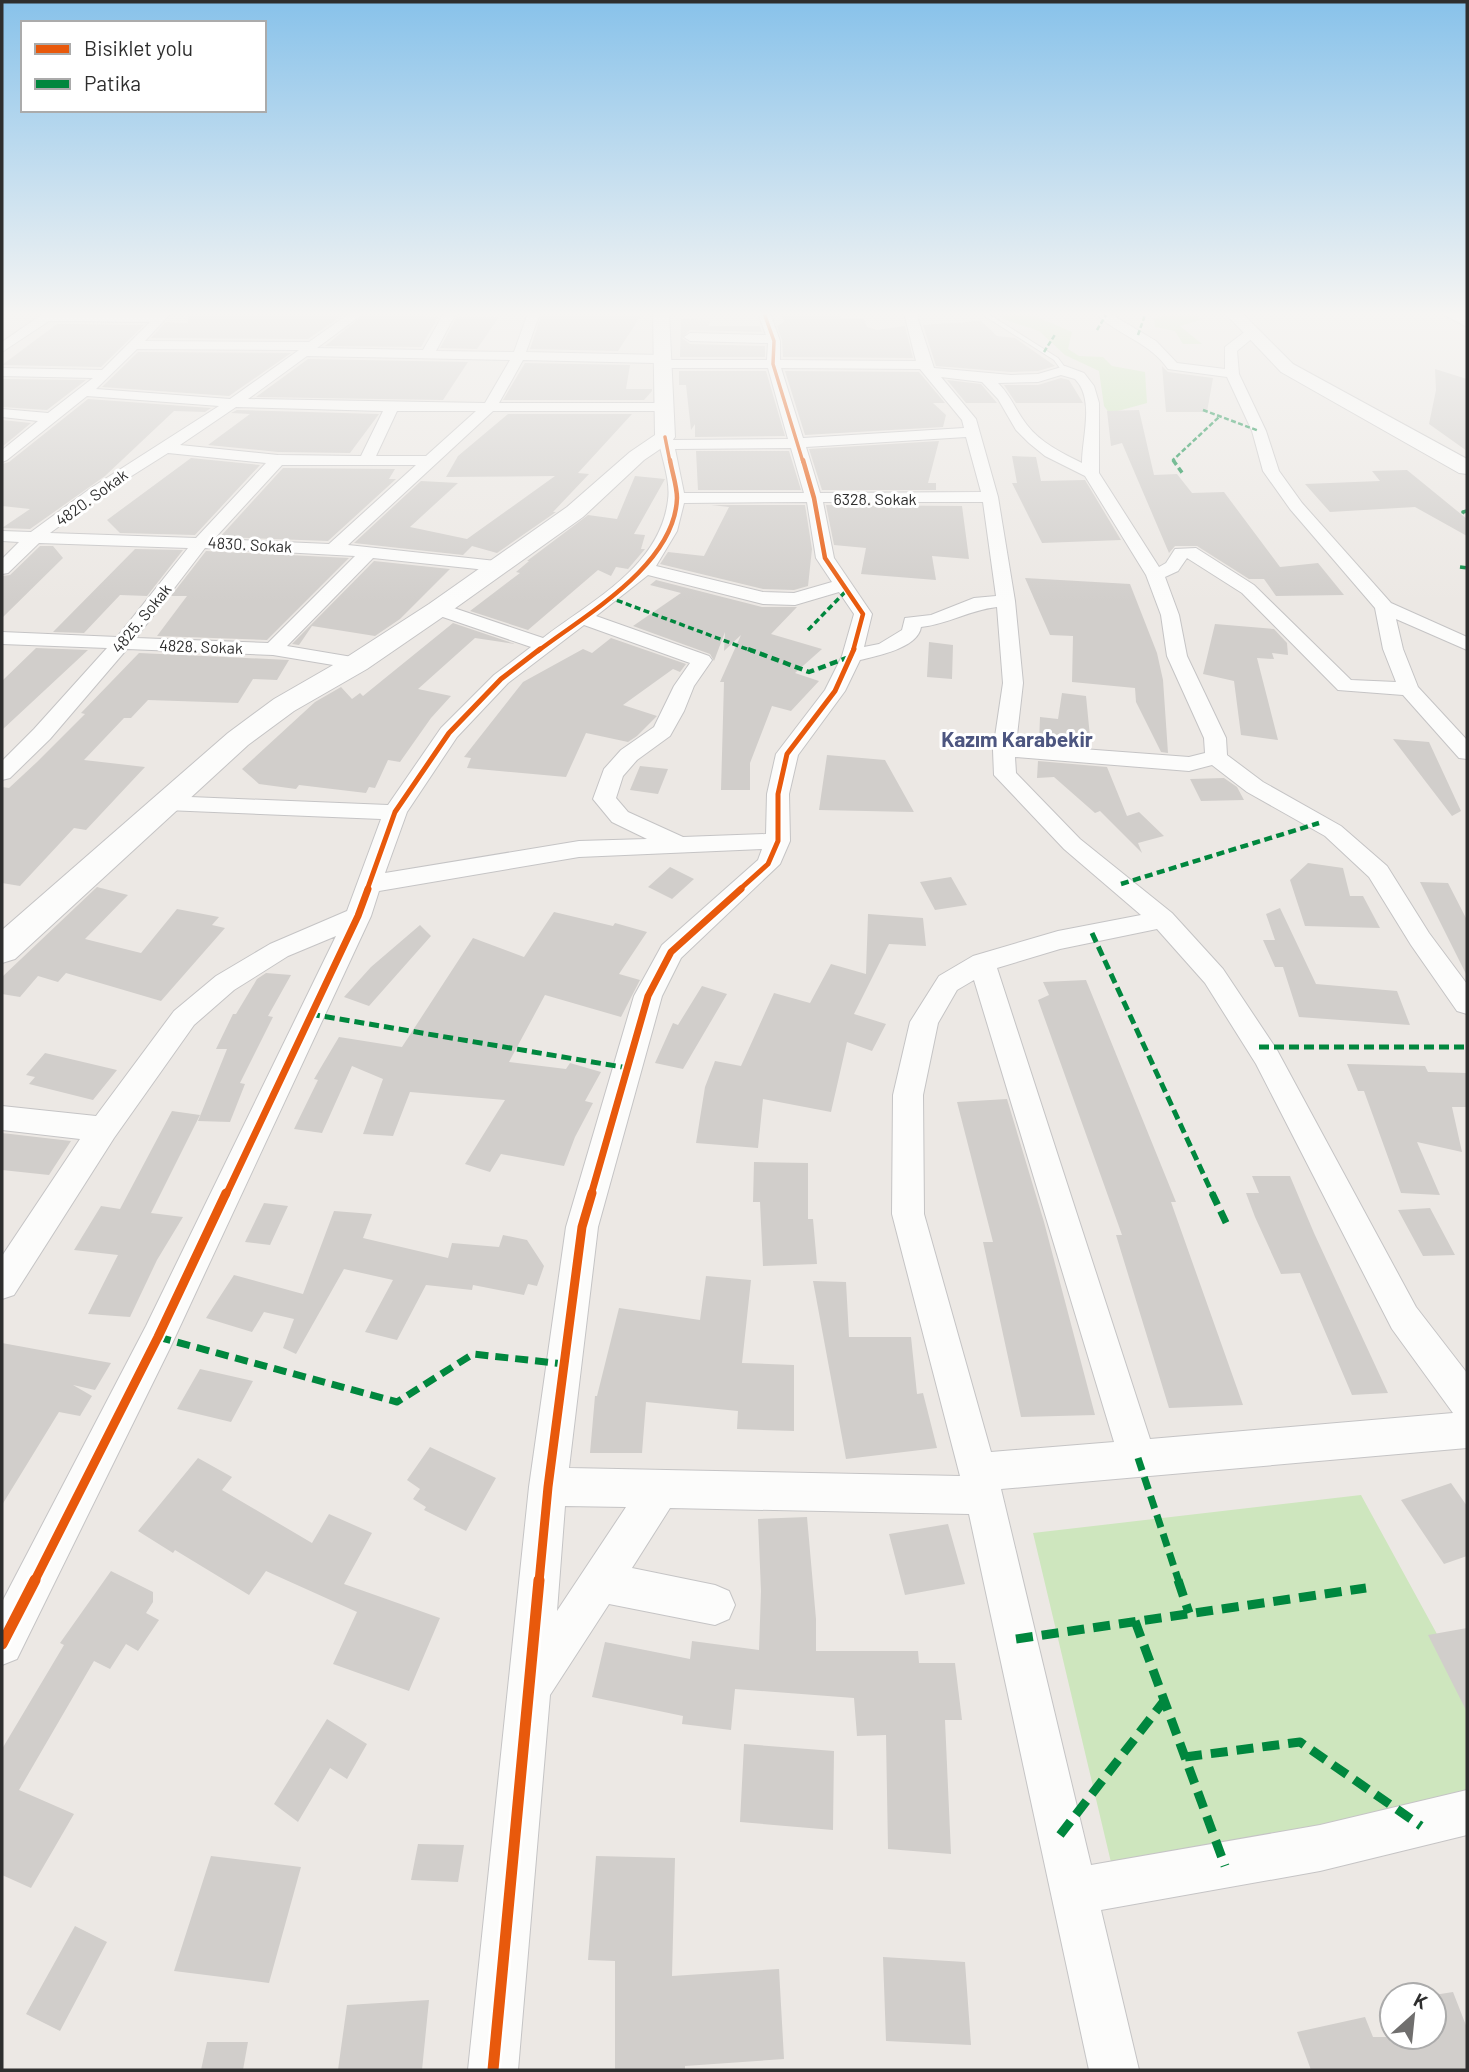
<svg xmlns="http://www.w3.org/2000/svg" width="1469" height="2072" font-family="Barlow,sans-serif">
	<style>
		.green { fill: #cee6be }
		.building { fill: #d1cecb }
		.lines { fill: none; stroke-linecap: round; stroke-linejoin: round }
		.lane-casing { stroke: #c5c4c5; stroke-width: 2 }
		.street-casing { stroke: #c5c4c5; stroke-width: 2 }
		.secondary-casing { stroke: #c5c4c5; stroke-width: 2 }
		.lane { fill: #fcfcfb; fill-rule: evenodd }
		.street { fill: #fcfcfb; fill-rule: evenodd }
		.secondary { fill: #fcfcfb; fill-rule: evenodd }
		.quiet-far5 { stroke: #00873e; stroke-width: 2.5; stroke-dasharray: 5 2.5; stroke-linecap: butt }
		.quiet-far4 { stroke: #00873e; stroke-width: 3.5; stroke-dasharray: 6 3.5; stroke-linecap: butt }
		.quiet-far3 { stroke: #00873e; stroke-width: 4.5; stroke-dasharray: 8 4.5; stroke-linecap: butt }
		.quiet-far2 { stroke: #00873e; stroke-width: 5; stroke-dasharray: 10 5; stroke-linecap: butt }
		.quiet-far1 { stroke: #00873e; stroke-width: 7; stroke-dasharray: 13 7; stroke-linecap: butt }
		.quiet { stroke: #00873e; stroke-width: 9; stroke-dasharray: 17 9; stroke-linecap: butt }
		.cycleway-far5-casing { stroke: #fff; stroke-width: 5 }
		.cycleway-far4-casing { stroke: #fff; stroke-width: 7 }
		.cycleway-far3-casing { stroke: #fff; stroke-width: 9 }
		.cycleway-far2-casing { stroke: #fff; stroke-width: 11 }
		.cycleway-far1-casing { stroke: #fff; stroke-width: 13 }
		.cycleway-casing { stroke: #fff; stroke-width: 16 }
		.cycleway-far5 { stroke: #e8590c; stroke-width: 3.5 }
		.cycleway-far4 { stroke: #e8590c; stroke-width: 4.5 }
		.cycleway-far3 { stroke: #e8590c; stroke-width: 5 }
		.cycleway-far2 { stroke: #e8590c; stroke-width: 7 }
		.cycleway-far1 { stroke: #e8590c; stroke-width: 9 }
		.cycleway { stroke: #e8590c; stroke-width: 11 }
		.labels { text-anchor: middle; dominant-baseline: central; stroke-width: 6; stroke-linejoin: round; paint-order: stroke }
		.far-street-label { font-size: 16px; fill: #2e2e2e; stroke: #fff }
		.far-district-label { font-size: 21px; font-weight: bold; fill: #4d5680; stroke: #fff }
	</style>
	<rect width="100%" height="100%" fill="#ece8e4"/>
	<path class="green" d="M996 313H1028L1072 332 1068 349 1079 356 1103 357 1112 366 1145 372 1147 403 1118 411 1115 421 1104 406 1099 371 1065 355 1039 331 1006 320Z
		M1173 313H1194L1200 320 1180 326 1202 344H1183L1175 331 1155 327 1154 318 1174 315Z
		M1361 1495 1467 1689V1794L1114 1875 1033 1533Z"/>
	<path class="building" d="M188 313H346L308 339 151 338 166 322 188 323Z
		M366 313H429L424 317H438L421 347 325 346Z
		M542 313H580L640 317 618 351 530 349Z
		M781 313H839L841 318H864L867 327 877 330 905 326 913 358 783 357 782 340 777 326 784 322Z
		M457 317H499L477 349 440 348Z
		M681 319 710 320 709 326H760L762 332 690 330 682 338 690 344 765 346V357H680Z
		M981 321 997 336 1015 338 1055 366 1038 371 1011 372 936 366 923 325Z
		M57 324 144 325 101 367 2 365Z
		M138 352 291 353 229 396 102 387Z
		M308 359 468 362 443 400 256 397Z
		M525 363 630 365 626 389H652V391L644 400H503Z
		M1162 366 1168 372 1213 378 1207 412H1166Z
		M1435 369 1467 379V451L1429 424 1436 390Z
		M679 371H766L785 436 695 437V424L691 430 686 385H679Z
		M785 371 919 372 945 403H933L946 415 943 427 805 435Z
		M1061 378 1069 380 1083 403H1016L1004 385H1038Z
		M2 379 86 380 47 410 2 407Z
		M947 380 981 384 997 403H966Z
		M88 399 211 408 205 412 174 411 105 476 30 529 2 528 30 509 2 506V464L9 462Z
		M237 410 379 414 350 453 278 452 208 445 250 414 231 413Z
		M1139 410 1154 475 1177 474 1192 493 1224 492 1280 567 1318 563 1344 595 1276 596 1264 579H1249L1197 546H1175L1169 553 1122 443 1111 446 1107 411Z
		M508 414H632L578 473 589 474 553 512H556L497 553 472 546 463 555 354 543 421 481 458 483 410 527 467 539 555 476 446 477 458 456Z
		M2 420 31 423 2 447Z
		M939 441 928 483H936V490H822L809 449Z
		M696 451H789L801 490H698Z
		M1012 456 1036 457 1041 481 1085 480 1121 540 1042 543 1012 483H1017Z
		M191 458 260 465 195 535 120 533 107 520Z
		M283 468 395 469 389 479H396L328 541 220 537Z
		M1407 470 1467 519V536L1415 507 1330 512 1305 484 1380 481 1372 471Z
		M635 476 665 479 634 534 645 535 641 549H645L628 569 616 567 611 576 598 570 528 630 470 611 520 573 516 572 529 561H527L588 515 617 519Z
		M711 505H805L812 549 808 586 794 590 763 589 660 564 668 552 704 556 729 507Z
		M826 505 962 506 969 559 932 556 936 580 861 574 866 548 834 545Z
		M40 546H53L63 558 2 618V576L10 575Z
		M135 549 183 550 147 596 120 595 84 633 53 632Z
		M206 551 349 558 267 640 157 636 187 596H171Z
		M374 561 450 569 400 619 375 636 312 626 299 645 292 644Z
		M1025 578 1130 584 1157 653 1163 680 1168 753 1161 752 1136 702 1135 688 1072 682 1073 636 1050 635Z
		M656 580 762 607H797L771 634 822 649 795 673 819 681 791 711 772 706 750 763V790H721L724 682H720L741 635 724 651 725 632 714 661 710 654 633 626 681 593 650 585Z
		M453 623 515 644 475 638 418 689 451 696 431 718 400 762 388 760 375 788 369 787 366 793 299 785 296 789 259 784 242 769 315 702 341 687 352 699 360 693 363 696Z
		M1215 624 1274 629 1287 643 1288 655 1272 653 1274 659 1257 658 1278 740 1241 735 1234 681 1203 674Z
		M611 638 686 664 680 672 673 669 623 705 657 716 637 736 628 742 586 733 566 777 467 768 471 758 464 757 523 682 583 649 592 653Z
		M929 642 953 645 952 679 927 677Z
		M36 648 88 650 2 730V681Z
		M139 653 289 660 277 680 253 679 238 703 148 700 131 718H124L84 760 145 767 86 830 74 828 20 886 2 883V787L9 788 37 762 85 714 81 713Z
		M1062 693 1086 696 1091 747 1039 743 1040 717 1058 719Z
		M1393 739 1429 742 1461 811 1452 816Z
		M827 755 885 760 914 812 819 810Z
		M1038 761 1107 767 1127 816 1139 812 1164 836 1138 843 1142 853 1100 811 1095 813 1054 777 1037 778Z
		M640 766 668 769 658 794 630 790Z
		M1224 778 1237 787 1244 800 1201 801 1190 779Z
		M1308 863 1343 868 1350 896H1363L1380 928 1305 926 1290 880Z
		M670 867 694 879 672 899 648 887Z
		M951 877 967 905 935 910 920 882Z
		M1420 882 1448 883 1467 920V976Z
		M97 887 128 895 85 939 141 953 177 909 219 917 212 925 225 928 161 1001 66 973 58 982 38 976 20 997 2 994V977Z
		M1280 908 1316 984 1397 991 1410 1025 1299 1017 1283 967H1275L1263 940H1275L1266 914Z
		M554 912 613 926 615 923 647 932 619 974 640 980 621 1017 545 995 509 1062 566 1069 570 1063 601 1072 585 1101 593 1103 575 1137 564 1166 501 1154 490 1172 465 1164 505 1100 410 1092 393 1136 363 1134 383 1079 352 1066 322 1133 294 1129 318 1080 314 1079 339 1037 402 1047 473 938 524 957Z
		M868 914 923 918 926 946 889 944 854 1014 886 1024 872 1051 847 1042 831 1112 763 1099 758 1148 696 1143 705 1087 715 1061 741 1066 774 993 810 1003 831 964 866 974Z
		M420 925 431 936 369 1006 344 997 371 967Z
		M266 973 291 975 268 1016 273 1017 240 1083 245 1084 230 1122 198 1121 227 1049H216L233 1014H236L257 979Z
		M1086 980 1176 1202H1171L1243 1405 1169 1408 1116 1235H1122L1038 1000 1049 995 1043 982Z
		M702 986 727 994 683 1069 655 1063 673 1023 678 1025Z
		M45 1053 117 1070 93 1100 29 1084 35 1077 26 1075Z
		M1347 1064 1425 1066 1428 1072 1467 1073V1107H1452L1462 1152 1417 1142 1440 1195 1401 1193 1364 1091H1358Z
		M1007 1099 1044 1222 1095 1415 1021 1417 983 1242H993L957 1102Z
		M172 1111 200 1115 151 1213 183 1217 157 1260 130 1317 88 1314 118 1255 74 1250 101 1206 120 1209Z
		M2 1133 71 1141 49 1175 2 1170Z
		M754 1162 808 1163V1219H813L817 1264 763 1266 760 1202H753Z
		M1252 1176H1290L1314 1233 1388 1393 1352 1395 1300 1273 1281 1274 1255 1217 1246 1193H1259Z
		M264 1203 288 1206 270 1245 245 1242Z
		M1430 1208 1455 1255 1423 1256 1398 1210Z
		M334 1211 372 1214 363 1238 448 1258 452 1243 499 1247 503 1235 527 1240 544 1266 537 1286 528 1284 524 1295 473 1285 472 1290 426 1285 397 1340 365 1332 393 1280 344 1269 296 1354 283 1348 294 1319 264 1312 252 1332 206 1318 234 1275 303 1294Z
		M706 1276 751 1280 742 1363 794 1365V1431L737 1429 738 1411 646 1402 642 1453H590L595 1396H597L619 1308 700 1320Z
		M813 1281 846 1282 849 1337H911L917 1394 923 1393 937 1448 846 1459Z
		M2 1343 111 1363 95 1390 73 1385 92 1396 80 1416 59 1412 2 1505Z
		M200 1369 253 1381 231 1422 177 1409Z
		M430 1447 496 1478 466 1531 424 1510 426 1507 413 1499 420 1489 407 1480Z
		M198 1458 232 1477 222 1490 312 1543 329 1514 372 1533 344 1584 440 1618 409 1691 333 1664 357 1612 266 1571 249 1595 175 1550 173 1553 138 1531Z
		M1451 1483 1467 1506V1556L1444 1564 1401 1500Z
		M807 1517 816 1619V1651H918L919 1663H955L962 1720H945L951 1854 888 1849 886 1735 857 1736 854 1698 735 1689 731 1730 682 1724 683 1716 592 1697 605 1642 690 1659 692 1641 759 1650 761 1591 758 1519Z
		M948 1524 965 1584 905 1595 889 1534Z
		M111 1571 153 1592V1602L146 1613 159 1620 138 1651 126 1644 110 1669 94 1661 19 1790 74 1814 31 1888 2 1875V1749L64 1645 60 1643Z
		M1467 1628V1712L1428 1635Z
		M327 1719 367 1744 347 1779 330 1768 298 1822 274 1804Z
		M744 1744 834 1751 833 1830 740 1822Z
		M418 1844 464 1845 458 1882 411 1880Z
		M211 1856 301 1867 269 1983 174 1971Z
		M596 1856 675 1858 672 1976 779 1969 784 2059 685 2066V2070H615V1961L588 1960Z
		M75 1926 107 1942 60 2031 26 2014Z
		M883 1957 965 1962 971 2045 886 2041Z
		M1453 1992 1467 2028V2070H1311L1297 2032 1365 2017 1373 2037H1434V1995Z
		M429 2000 422 2070H338L347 2005Z
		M207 2042H248L243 2070H201Z"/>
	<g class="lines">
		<g class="lane-casing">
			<path id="lane" d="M980 313H987L1058 358 1067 370 1062 371 1054 360Z"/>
		</g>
		<g class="street-casing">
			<path id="street" d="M44 313H171L145 341 309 342 350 313H364L317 348 423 350 444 313H456L436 351 514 352 528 313H540L526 352 661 355 666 356 667 360H767L768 343 690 341 684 337 690 333 766 335 758 313H770L780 341V360L916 361 904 313H916L934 368 1011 375 1038 374 1065 366 1084 373 1094 386 1099 403V473L1159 567 1166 563 1175 549 1196 548 1254 585 1351 680 1396 682 1383 649 1375 608 1290 509 1263 471 1252 431 1227 377 1168 369C1150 342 1117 335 1095 313H1109L1156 341 1177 363 1225 369V347L1247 330H1255V336L1237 351 1239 374 1266 431 1279 471 1302 503 1391 603 1467 637V650L1396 619 1403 649 1418 687 1467 740V759L1459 758 1403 695 1338 690 1242 593 1187 558 1178 571 1165 577 1179 615 1187 656 1226 738 1227 755 1263 782 1341 826 1387 866 1429 933 1467 984V1014L1457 1011 1411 945 1369 877 1325 836 1247 792 1212 765 1189 771 1015 757 1016 773 1080 839 1172 913 1223 969 1277 1050 1416 1307 1467 1373V1448L1001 1489 1091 1865 1320 1825 1467 1790V1835L1320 1871 1101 1910 1139 2070H1089L969 1514 670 1508 632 1568 715 1585 729 1591 735 1605 729 1619 715 1625 609 1604 550 1695 518 2070H468L529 1487 566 1227 634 996 662 945 758 860 762 849 579 857 379 891 371 916 170 1348 17 1659 2 1665V1602L146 1326 336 936 288 956 234 990 194 1025 114 1138 14 1295 2 1299V1256L80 1139 2 1130V1106L96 1116 174 1011 216 976 270 944 347 911 381 819 166 810 158 808 155 803 158 798 166 796 388 805 441 728 494 675 531 647 431 613 429 609 431 605H445L543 638C591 601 660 567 668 500 671 481 661 456 658 437L660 434H670L673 440 788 439 768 368H661L656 367 655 363 523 360 499 403H666L673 407 666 411H493L348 545 496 561 505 566 502 570 496 571 373 558 287 646 364 659 367 663 364 667 357 669 273 655 127 649 50 739 10 778 2 780V761L34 729 107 648 2 644V632L117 637 188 548 39 543 8 573 2 574V559L19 542 2 541V531L31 532 91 488 219 406 87 396 7 460 2 462V450L38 421 2 417V409L48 413 93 378 2 376V368L102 370 150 322 49 321 2 352V342ZM137 349 299 350 230 399 96 389ZM307 356 510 360 485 403 248 399ZM781 368 920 369 962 420 964 428 803 438ZM1061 375 1075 379C1095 399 1082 437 1082 463 1062 453 1041 443 1027 425 1016 411 1011 396 998 383L1038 382ZM941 377 982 382 998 399 1016 430 1029 443 1045 456 1085 476 1146 575 1161 615 1167 656 1204 738 1205 753 1189 757 1016 744 1023 683 1015 601 998 497 976 419ZM236 407 383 411 361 456 278 455 180 445ZM397 411H476L426 456H376ZM966 437 981 492 820 493 806 447ZM791 448 804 493H684L675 449ZM168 453 266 463 196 538 50 533 103 494ZM282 465H416L329 544 214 539ZM807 502 816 558 832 582 794 593 763 592 656 566 677 531 684 503ZM823 502H983L996 596 974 598 931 615 905 618 902 630 879 644 864 647 872 614 834 558ZM205 548 355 556 268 643 136 638ZM648 575 763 604 795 605 839 592 854 614 842 656 825 690 776 754 767 794 766 834 683 837 628 812 616 798 623 776 637 760 670 736 684 711 694 686 712 660 709 656 596 616ZM997 607 1003 683 993 750 994 775 1064 849 1141 915 1058 931 973 956 939 976 910 1022 893 1095 892 1214 960 1476 569 1468 598 1227 662 996 681 958 780 864 790 841 789 794 798 755 845 691 860 660C877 656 918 648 921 627 948 624 970 610 997 607ZM584 625 690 663 674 686 654 727 621 750 604 769 593 799 612 822 647 839 579 841 385 873 407 812 457 737 508 683ZM1157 929 1205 983 1256 1064 1392 1329 1453 1413 1150 1439 997 968 1060 949ZM974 980 1114 1442 991 1452 924 1214 923 1095 938 1023 957 990ZM565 1506 626 1507 557 1611Z
				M1441 313H1456L1467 318V327Z"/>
		</g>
		<g class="secondary-casing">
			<path id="secondary" d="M653 313H669L675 437 672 441 644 460 583 517 447 614 367 669 294 711 248 745 15 959 2 963V930L228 733 274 699 347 657 429 604 567 507 630 452 655 435Z
				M1225 313H1242L1293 364 1467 459V474L1459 473 1281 372Z"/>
		</g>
		<use href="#lane" class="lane"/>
		<use href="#street" class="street"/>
		<use href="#secondary" class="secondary"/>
		<path class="quiet-far5" d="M1097 330 1106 315
			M1138 335 1145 315
			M1044 352 1056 333
			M1203 410 1259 431
			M1175 462 1173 460 1219 417"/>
		<path class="quiet-far4" d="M1173 460 1183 474
			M1467 511 1463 512 1467 514
			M1460 567 1467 568
			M608 597 752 651
			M808 630 846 591"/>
		<path class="quiet-far3" d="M748 649 809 672 852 656
			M1121 884 1319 823"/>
		<path class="quiet-far2" d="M1092 933 1213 1195
			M310 1014 628 1068
			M1259 1047H1467"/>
		<path class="quiet-far1" d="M1212 1193 1229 1229
			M158 1337 397 1402 473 1354 564 1364
			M1138 1458 1179 1582"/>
		<path class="quiet" d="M1178 1580 1189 1613
			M1135 1621 1225 1866
			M1016 1639 1366 1588
			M1185 1757 1300 1742 1421 1826
			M1060 1835 1164 1701"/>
		<g class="cycleway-far5-casing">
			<path id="cycleway-far5" d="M764 313 774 341 773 364 803 462
				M665 437 670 462"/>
		</g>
		<g class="cycleway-far4-casing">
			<path id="cycleway-far4" d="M803 460 814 498 825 558 863 614 853 651
				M538 651C585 615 675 565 677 498 677 486 672 472 670 460"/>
		</g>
		<g class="cycleway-far3-casing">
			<path id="cycleway-far3" d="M367 890 395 812 449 733 501 679 540 649
				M739 890 768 864 778 841V794L787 754 835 691 854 649"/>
		</g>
		<g class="cycleway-far2-casing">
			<path id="cycleway-far2" d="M226 1195 358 916 368 889
				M591 1195 648 996 671 952 741 889"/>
		</g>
		<g class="cycleway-far1-casing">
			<path id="cycleway-far1" d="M34 1582 158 1337 226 1193
				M539 1582 548 1487 582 1227 592 1193"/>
		</g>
		<g class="cycleway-casing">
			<path id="cycleway" d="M2 1644 35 1580
				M493 2070 539 1580"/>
		</g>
		<use href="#cycleway-far5" class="cycleway-far5"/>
		<use href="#cycleway-far4" class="cycleway-far4"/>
		<use href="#cycleway-far3" class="cycleway-far3"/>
		<use href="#cycleway-far2" class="cycleway-far2"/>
		<use href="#cycleway-far1" class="cycleway-far1"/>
		<use href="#cycleway" class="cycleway"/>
	</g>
	<linearGradient id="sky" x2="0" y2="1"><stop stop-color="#88c2ea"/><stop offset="0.52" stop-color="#f6f5f3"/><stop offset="1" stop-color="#f6f5f3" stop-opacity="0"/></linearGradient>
	<rect width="1469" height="603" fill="url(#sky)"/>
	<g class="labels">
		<g class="far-street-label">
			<text transform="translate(91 497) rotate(-36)">4820. Sokak</text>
			<text x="875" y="498">6328. Sokak</text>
			<text transform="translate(250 544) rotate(3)">4830. Sokak</text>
			<text transform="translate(141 618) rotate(-51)">4825. Sokak</text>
			<text transform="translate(201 646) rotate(2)">4828. Sokak</text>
		</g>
		<g class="far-district-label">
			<text x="1017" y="738">Kazım Karabekir</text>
		</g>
	</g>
	<rect width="1469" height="2072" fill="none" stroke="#2e2e2e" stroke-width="7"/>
	<rect x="21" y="21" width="245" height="91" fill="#ffffff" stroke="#ababab" stroke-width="2"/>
	<rect x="35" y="44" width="35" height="10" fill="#e8590c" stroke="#ababab" stroke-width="2"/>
	<text x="84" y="56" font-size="21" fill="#2e2e2e">Bisiklet yolu</text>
	<rect x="35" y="79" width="35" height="10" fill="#00873e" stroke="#ababab" stroke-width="2"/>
	<text x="84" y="91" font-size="21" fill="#2e2e2e">Patika</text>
	<g transform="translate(1413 2016) rotate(27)"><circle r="33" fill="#ffffff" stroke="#ababab" stroke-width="2"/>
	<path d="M0-5L12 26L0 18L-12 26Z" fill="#706f6e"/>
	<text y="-10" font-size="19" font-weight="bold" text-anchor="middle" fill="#2e2e2e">K</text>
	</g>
</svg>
